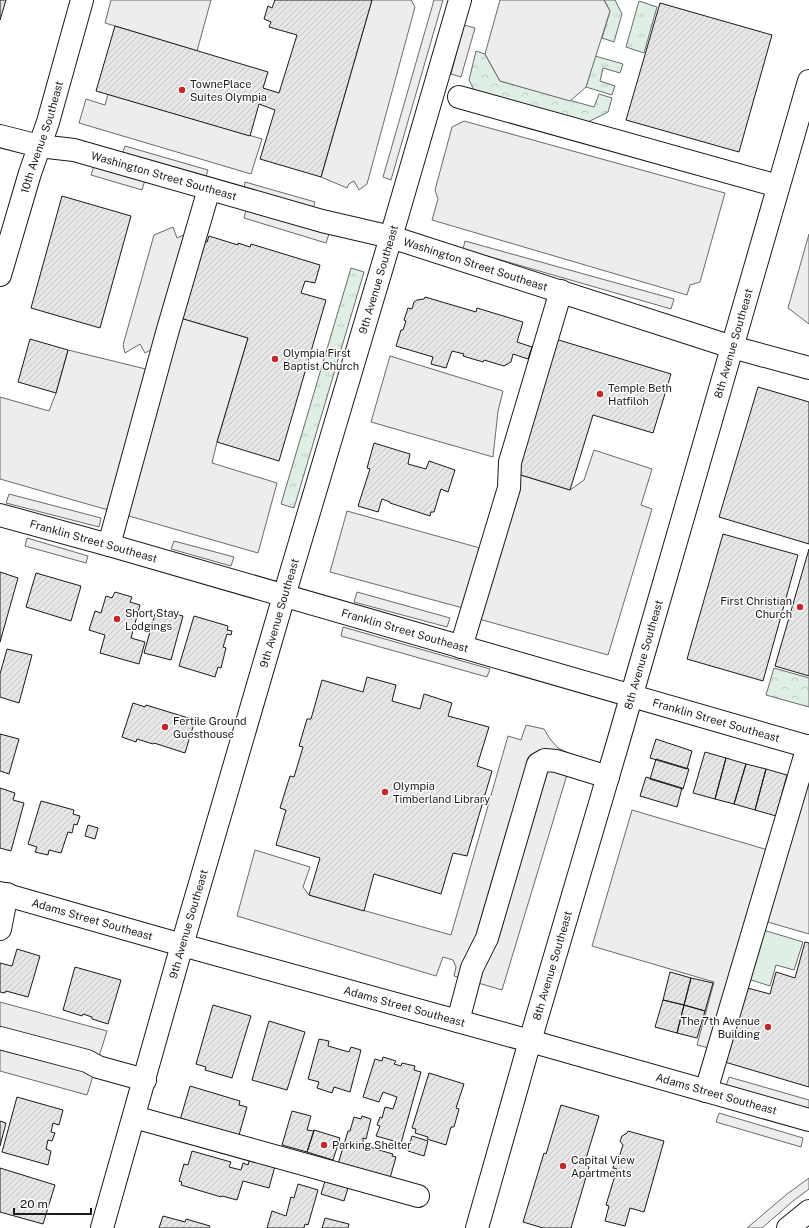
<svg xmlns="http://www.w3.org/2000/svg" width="809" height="1228" font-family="'Public Sans',sans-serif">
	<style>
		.grass { fill: url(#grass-tufts); stroke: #6a6a6a }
		.forest { fill: url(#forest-crowns); stroke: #6a6a6a }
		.garden { fill: #e0efe3; stroke: #6a6a6a }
		.parking { fill: #ededed; stroke: #6a6a6a }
		.building { fill: url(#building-hatch); stroke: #1a1a1a }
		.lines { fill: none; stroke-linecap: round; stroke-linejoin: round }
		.minor-casing { stroke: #1a1a1a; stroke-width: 24 }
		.minor { stroke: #fff; stroke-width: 22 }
		.poi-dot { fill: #c62828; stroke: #fff; stroke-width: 1.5 }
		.labels { text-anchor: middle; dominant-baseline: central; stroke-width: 3; stroke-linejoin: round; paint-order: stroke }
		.poi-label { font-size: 11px; fill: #1a1a1a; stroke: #fff; text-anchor: start }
		.street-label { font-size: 11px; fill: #1a1a1a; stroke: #fff }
	</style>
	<defs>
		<pattern id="grass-tufts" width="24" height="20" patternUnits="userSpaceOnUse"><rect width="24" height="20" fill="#e0efe3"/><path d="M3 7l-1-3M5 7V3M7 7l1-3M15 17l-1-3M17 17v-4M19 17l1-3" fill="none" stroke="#c0ccc2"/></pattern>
		<pattern id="forest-crowns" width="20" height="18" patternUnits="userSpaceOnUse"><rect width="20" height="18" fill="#e0efe3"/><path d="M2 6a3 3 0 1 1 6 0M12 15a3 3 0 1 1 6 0" fill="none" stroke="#c0ccc2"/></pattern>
		<pattern id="building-hatch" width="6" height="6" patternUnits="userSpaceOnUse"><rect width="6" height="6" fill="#e6e6e6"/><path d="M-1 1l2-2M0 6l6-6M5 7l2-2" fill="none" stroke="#c5c5c5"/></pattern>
	</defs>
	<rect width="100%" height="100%" fill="#fff"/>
	<path class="grass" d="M604 0H615L622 14 614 42 602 38 610 11Z
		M639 1 657 7 644 53 626 47Z
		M595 56 623 64 620 73 603 68 600 81 615 86 612 95 586 87Z
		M351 268 364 272 294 508 281 504Z"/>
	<path class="forest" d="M476 51 485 54 500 81 594 107 599 94 612 98 608 112 580 126 478 98 469 80Z
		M774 668 809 678V707L766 695Z"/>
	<path class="garden" d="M760 929 803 942 794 970 776 965 770 986 745 978Z"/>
	<path class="parking" d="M111 0H211L197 51 105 23Z
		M372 0H411L415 7 367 184 359 190 354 181 349 184 347 188 321 177Z
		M434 0H443L391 180 383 177Z
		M500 0H604L610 11 586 87 570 101 500 81 485 54Z
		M464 25 475 28 461 77 451 74Z
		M108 94 262 139 251 174 79 123 86 99 105 105Z
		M464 121 725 193 700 282 690 285 687 295 432 220 438 199 435 190 452 127Z
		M125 146 208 170 205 179 122 154Z
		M94 166 145 180 142 190 91 175Z
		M245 182 315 202 313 209 244 188Z
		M246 210 329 234 326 243 244 218Z
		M173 227 177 238 195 230 160 345 145 353 140 344 125 353 123 345 154 235Z
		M809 234V324L788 308Z
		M465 241 674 299 671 309 463 249Z
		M177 317 248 338 217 442 212 463 277 483 258 553 0 479V397L49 411 56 393 68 350 162 373Z
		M390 356 503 391 498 411 493 457 371 422Z
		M594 450 652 469 641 505 652 509 608 655 468 616 511 472 570 490 584 480Z
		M9 494 101 518 99 527 6 503Z
		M347 511 480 548 463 608 330 572Z
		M27 538 88 556 86 563 25 546Z
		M174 541 234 557 231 566 171 549Z
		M357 592 450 618 447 627 354 602Z
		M343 627 490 669 487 677 341 636Z
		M526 725 544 729 550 739 558 748 573 755 502 990 454 976 456 967 453 960 443 957 436 976 237 916 255 850 310 867 303 887 309 895 451 935 508 736 521 740Z
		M802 781 809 783V934L761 920Z
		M632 810 768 850 713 1049 697 1045 714 982 592 946Z
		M0 1002 107 1031 87 1095 0 1071Z
		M729 1077 809 1100V1110L726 1086Z
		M719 1113 803 1138 801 1147 716 1122Z
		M809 1178V1189L793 1201 762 1228H747L787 1194Z"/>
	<path class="building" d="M0 0H6L0 20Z
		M275 0H372L321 177 260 159 275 110 259 104 250 136 96 91 115 26 268 72 263 88 279 93 297 35 269 27 271 22 264 19 268 6 272 8Z
		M660 3 772 35 739 152 626 120Z
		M62 196 131 216 100 328 31 308Z
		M209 236 238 245V243L250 247 251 244 320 265 315 283 305 281 301 293 326 300 279 461 217 442 248 338 177 317 200 240 207 242Z
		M425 297 476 312 477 308 523 322 517 342 532 347 528 359 513 354 511 362 504 366 484 360 483 362 463 356 464 354 452 351 446 368 431 364 433 357 396 346 401 330H403L406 321 404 320 408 308 412 309 414 302 417 300 424 299Z
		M552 338 671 374 653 433 593 415 570 490 511 472Z
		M30 339 68 350 56 393 18 382Z
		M758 387 809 402V544L719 517Z
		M374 443 410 454 408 464 426 469 429 461 455 470 448 492 441 489 434 512H431L430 516 390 503V502L382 499 378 512 358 506 370 469 367 468Z
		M723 534 798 555 763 681 687 659Z
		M809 549V676L775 666Z
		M0 572 18 578 0 642Z
		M36 573 81 586 71 621 26 607Z
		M115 592 132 597 130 602 140 605 131 638 145 642 139 664 100 653 105 635 89 630 95 611 101 613 106 596 112 598Z
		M168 612 183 616 171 660 144 653 155 614 167 617Z
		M194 616 228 626 227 630 232 631 231 635 227 634 223 647 226 648 221 668 218 667 215 677 179 666Z
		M7 649 32 655 19 703 0 697V674Z
		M367 677 396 685 392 701 420 709 424 694 452 703 448 716 489 727 477 766 492 771 467 856 453 853 441 894 374 874 364 911 309 895 320 858 276 845 286 810 280 808 290 776 294 777 303 747 299 746 307 719H311L322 680 363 692Z
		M133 703 145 707 146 705 195 720 185 753 154 743 153 744 137 739 136 742 122 737Z
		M0 734 19 739 9 774 0 771Z
		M656 739 692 751 687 769 650 758Z
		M705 752 726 758 715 799 693 793Z
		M726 758 746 764 734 804 715 799Z
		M656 759 689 769 683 789 650 779Z
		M746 764 766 769 755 810 734 804Z
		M766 769 787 775 776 816 755 810Z
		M646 777 682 788 677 807 640 796Z
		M0 788 15 793 13 800 24 803 11 851 0 848Z
		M41 801 74 810 73 814 80 816 77 825 74 824 72 833 68 832 61 853 49 850 48 855 35 852 37 847 28 844Z
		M88 825 98 828 95 839 85 836Z
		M805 942 809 943V1087L718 1060 740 986 770 994 776 972 795 978Z
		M17 949 40 956 28 997 6 991 5 993 0 992V963L12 966Z
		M75 967 121 980 108 1024 92 1019V1017L83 1014 82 1016 63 1010Z
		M670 972 691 978 684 1005 663 1000Z
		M691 978 713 983 705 1011 684 1005Z
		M663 1000 684 1005 677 1033 655 1027Z
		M213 1005 251 1016 232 1078 205 1070 206 1067 196 1064Z
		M684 1005 705 1011 697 1038 677 1033Z
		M269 1021 305 1032 287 1090 252 1080Z
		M319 1039 329 1041 328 1046 349 1052 351 1047 361 1050 350 1092 334 1087 332 1093 317 1088 319 1082 308 1079Z
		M383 1057 396 1061 394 1064 401 1066 402 1063 415 1066 414 1070 421 1072 401 1143 376 1136 380 1126 377 1125 380 1117 382 1118 385 1107 393 1109 397 1097 383 1092 379 1102 363 1097 375 1059 382 1061Z
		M429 1073 464 1084 456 1108 459 1109 454 1127H451L446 1145 427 1139 428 1137 415 1133 416 1129 412 1128Z
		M190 1086 240 1101 239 1105 247 1107 239 1135 180 1120Z
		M17 1097 63 1110 59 1125 53 1123 51 1132 55 1133 52 1141 48 1140 46 1149 51 1151 48 1165 2 1152Z
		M561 1105 599 1116 584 1165 589 1167 571 1228H543L523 1222 544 1153 546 1154Z
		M292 1111 311 1116 307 1130 314 1131 307 1152 282 1145Z
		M362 1116 371 1119 366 1139 363 1138V1145L366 1144 370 1145 372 1148 393 1154 392 1156 396 1157 390 1178 338 1164 348 1131H350L354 1117 361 1119Z
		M0 1121 6 1123 0 1146Z
		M314 1130 340 1138 333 1160 307 1152Z
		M628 1131 664 1141 644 1212 630 1208 625 1226 605 1221 609 1206 606 1205 617 1169 613 1168 616 1156 619 1157 623 1145 620 1141 622 1136 627 1133Z
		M412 1136 428 1141 424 1156 408 1151Z
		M192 1151 231 1162 229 1167 241 1170 243 1163 248 1165 250 1158 275 1166 269 1188 243 1181 237 1200 222 1196 221 1197 181 1185 182 1182 179 1181 184 1164 188 1165Z
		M0 1168 55 1185 43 1224 0 1212Z
		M325 1181 348 1188 344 1201 321 1194Z
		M298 1184 318 1190 308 1225 305 1224 304 1228H267L272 1211 286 1216 291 1197 294 1198Z
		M163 1216 185 1222 186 1219 210 1226 209 1228H159Z
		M325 1218 349 1224 348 1228H322Z"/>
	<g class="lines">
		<g class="minor-casing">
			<g id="minor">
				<path d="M459 97 778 186"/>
				<path id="s1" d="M0 136 39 146 74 150 322 221 391 237 732 347 809 368"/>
				<path id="s2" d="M0 275 30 173 48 122 82 0"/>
				<path id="s3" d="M0 515 109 545 809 747"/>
				<path d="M109 545 167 333 209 189"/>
				<path d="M461 647 509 488 510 462 561 291"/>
				<path id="s4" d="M0 893 182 945 530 1041 809 1120"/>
				<path d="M0 929 7 894"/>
				<path d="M458 1021 472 968 487 938 538 764 545 760 556 761 608 777"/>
				<path d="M0 1038 87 1061 98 1067 145 1080"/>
				<path d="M706 1091 808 746"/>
				<path d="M134 1117 418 1196"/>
				<path id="s5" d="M102 1228 182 945 284 596 391 237 460 0"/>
				<path id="s6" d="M477 1228 530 1041 619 739 809 81"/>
				<path d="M788 1228 809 1211"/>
			</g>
		</g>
		<use href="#minor" class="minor"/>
	</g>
	<g class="poi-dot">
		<circle cx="182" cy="90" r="4"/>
		<circle cx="275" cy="359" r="4"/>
		<circle cx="600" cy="394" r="4"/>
		<circle cx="800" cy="607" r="4"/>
		<circle cx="117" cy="619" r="4"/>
		<circle cx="165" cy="727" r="4"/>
		<circle cx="385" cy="792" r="4"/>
		<circle cx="768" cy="1027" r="4"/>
		<circle cx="324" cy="1145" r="4"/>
		<circle cx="563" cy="1166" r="4"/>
	</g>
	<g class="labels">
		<g class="poi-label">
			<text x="190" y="84">TownePlace<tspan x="190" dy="13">Suites Olympia</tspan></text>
			<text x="283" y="353">Olympia First<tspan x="283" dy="13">Baptist Church</tspan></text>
			<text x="608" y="388">Temple Beth<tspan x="608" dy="13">Hatfiloh</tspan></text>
			<text x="792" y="601" text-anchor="end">First Christian<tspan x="792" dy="13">Church</tspan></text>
			<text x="125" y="613">Short Stay<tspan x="125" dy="13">Lodgings</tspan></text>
			<text x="173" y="721">Fertile Ground<tspan x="173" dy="13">Guesthouse</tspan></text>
			<text x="393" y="786">Olympia<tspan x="393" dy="13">Timberland Library</tspan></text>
			<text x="760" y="1021" text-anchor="end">The 7th Avenue<tspan x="760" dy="13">Building</tspan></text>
			<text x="332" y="1145">Parking Shelter</text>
			<text x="571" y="1160">Capital View<tspan x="571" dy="13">Apartments</tspan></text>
		</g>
		<g class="street-label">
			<text stroke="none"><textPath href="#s2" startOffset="144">10th Avenue Southeast</textPath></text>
			<text stroke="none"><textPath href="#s1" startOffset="169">Washington Street Southeast</textPath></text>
			<text stroke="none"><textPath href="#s1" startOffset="493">Washington Street Southeast</textPath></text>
			<text stroke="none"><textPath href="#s5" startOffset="988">9th Avenue Southeast</textPath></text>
			<text stroke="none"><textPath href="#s6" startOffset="921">8th Avenue Southeast</textPath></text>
			<text stroke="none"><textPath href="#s3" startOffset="97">Franklin Street Southeast</textPath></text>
			<text stroke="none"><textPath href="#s5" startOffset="640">9th Avenue Southeast</textPath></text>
			<text stroke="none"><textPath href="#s3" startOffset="421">Franklin Street Southeast</textPath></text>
			<text stroke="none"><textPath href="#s6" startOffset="597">8th Avenue Southeast</textPath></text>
			<text stroke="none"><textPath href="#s3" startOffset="745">Franklin Street Southeast</textPath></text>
			<text stroke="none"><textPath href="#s4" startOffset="96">Adams Street Southeast</textPath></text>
			<text stroke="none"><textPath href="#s5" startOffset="316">9th Avenue Southeast</textPath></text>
			<text stroke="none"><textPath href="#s6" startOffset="273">8th Avenue Southeast</textPath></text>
			<text stroke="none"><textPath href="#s4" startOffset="420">Adams Street Southeast</textPath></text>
			<text stroke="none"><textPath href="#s4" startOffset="744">Adams Street Southeast</textPath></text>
		</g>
	</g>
	<path d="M14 1208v6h77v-6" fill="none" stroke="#1a1a1a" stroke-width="2"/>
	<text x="20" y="1208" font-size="12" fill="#1a1a1a" stroke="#ffffff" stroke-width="3" paint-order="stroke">20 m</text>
</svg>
